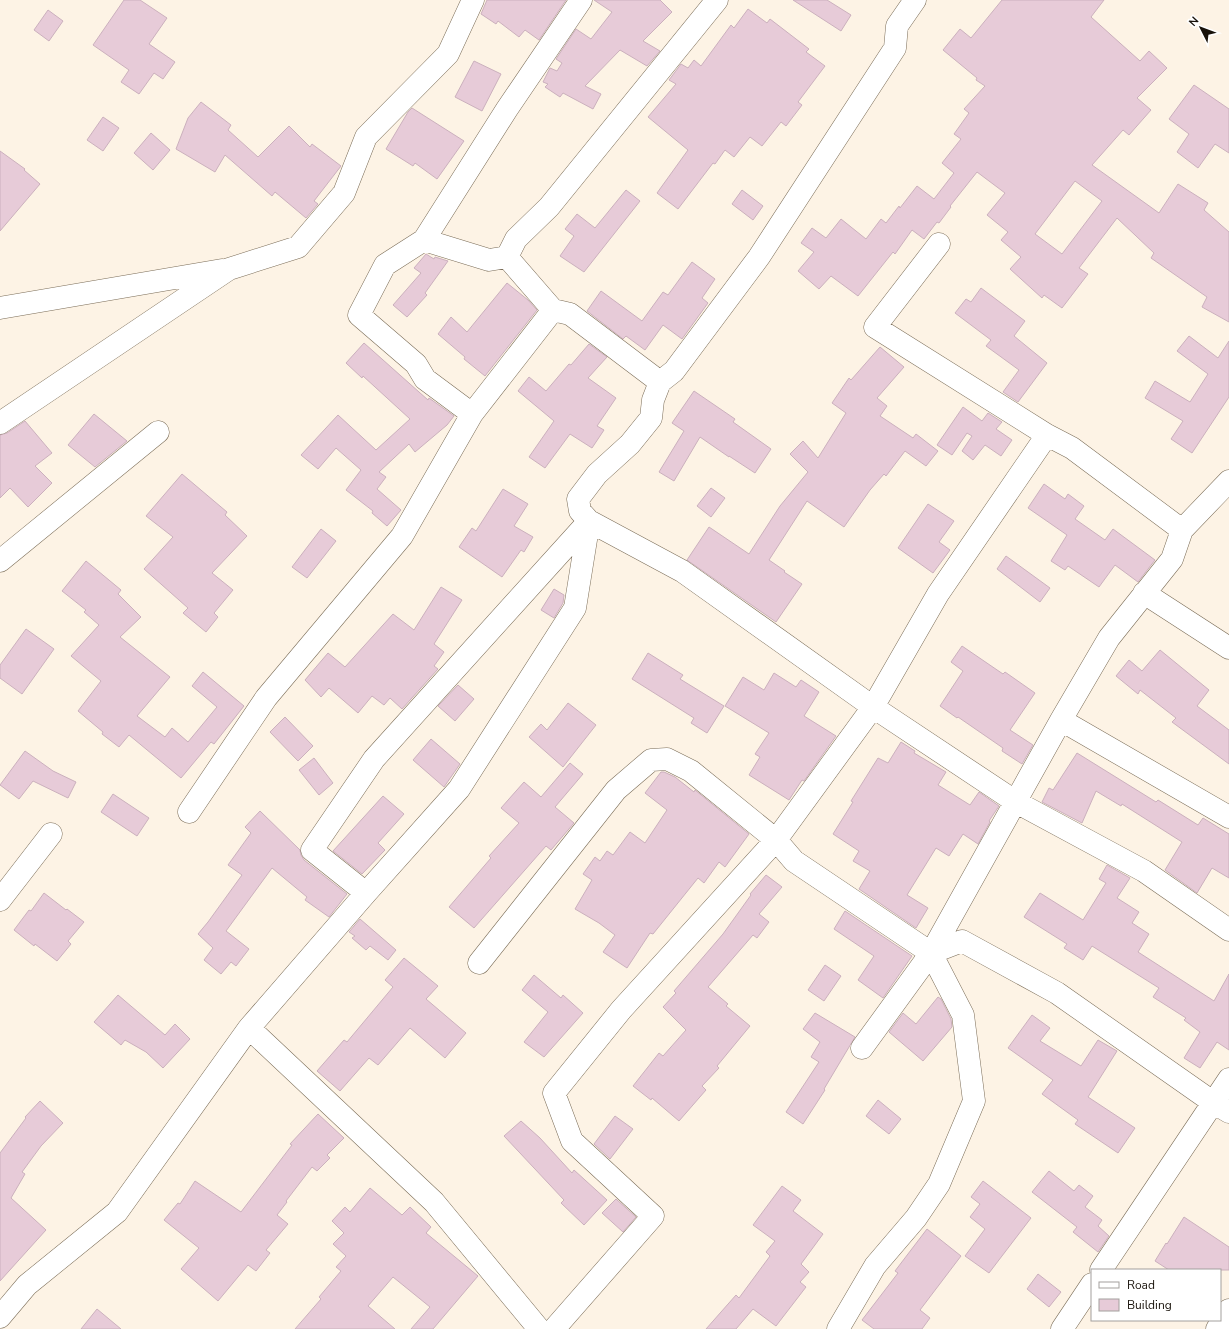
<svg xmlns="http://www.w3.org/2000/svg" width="1229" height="1329" font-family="'Nunito Sans',sans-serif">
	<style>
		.building { fill: #e7cbd8; stroke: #cbb0bd; fill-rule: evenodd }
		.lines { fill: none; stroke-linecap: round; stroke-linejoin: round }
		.minor-casing { stroke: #7b6d58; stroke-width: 23 }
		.minor { stroke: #fff; stroke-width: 22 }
	</style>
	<rect width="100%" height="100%" fill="#fdf3e5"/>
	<path class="building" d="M124 0H140L167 18 149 44 175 62 163 79 154 73 139 94 121 82 129 70 93 45Z
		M487 0H566L539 40 525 30 519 37 498 21 496 24 481 14Z
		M594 0H660L672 12 643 41 660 51 647 66 620 50 585 86 601 94 593 109 563 93 560 97 545 87 548 84 543 82 550 68 557 71 562 63 556 59 576 29 591 39 612 12Z
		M793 0H827L851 15 841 31Z
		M1002 0H1104L1091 17 1140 61 1149 51 1167 68 1137 98 1151 110 1129 135 1123 130 1092 165 1159 213 1178 184 1208 203 1204 210 1229 232V322L1202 307 1207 297 1151 258 1154 253 1117 218 1079 268 1088 274 1062 308 1044 295 1042 298 1010 269 1021 257 1001 240 1008 232 987 215 1005 193 977 172 950 206 951 207 939 223 937 222 924 239 912 230 895 254 893 252 858 296 831 276 819 289 798 271 814 252 801 243 812 228 826 238 841 219 866 239 881 219 886 223 899 206 900 208 917 186 934 199 954 173 942 163 961 139 954 134 969 113 964 109 985 86 976 80 977 78 943 50 960 29 971 38ZM1075 181 1102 201 1062 254 1035 234Z
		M748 9 767 23 770 19 809 49 806 52 825 66 798 102 802 105 786 126 781 122 762 146 750 137 734 157 725 150 715 164 713 163 678 209 657 193 688 150 648 117 676 84 669 80 681 64 688 68 694 60 701 66 731 25 734 28Z
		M48 10 63 21 49 41 34 30Z
		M474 61 501 74 482 111 455 97Z
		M1194 85 1229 109V153L1215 144 1198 168 1177 152 1189 134 1169 119Z
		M201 102 231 125 228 130 258 157 289 126 310 147 312 144 341 166 314 201 318 204 306 218 275 192 272 196 225 155 215 172 176 149 188 118Z
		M412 108 464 141 437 179 415 163 413 166 386 149 408 112Z
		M103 117 119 128 103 151 87 140Z
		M151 133 170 150 153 170 134 153Z
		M0 151 25 169 24 170 40 184 0 231Z
		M626 190 640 201 584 272 560 256 574 236 565 229 577 214 595 228Z
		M742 190 763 206 753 220 732 204Z
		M426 254 434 259 435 257 448 261 425 293 427 295 407 317 393 305 421 273 414 268Z
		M692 262 715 279 702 298 708 303 682 339 663 325 645 350 626 336 623 339 587 311 601 291 642 321 663 292 668 295Z
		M507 283 528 300 537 310 485 376 464 359 465 357 438 334 451 317 467 332Z
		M981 288 1025 321 1014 336 1047 363 1018 402 1003 392 1019 370 986 346 991 340 955 313 966 299 971 302Z
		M1189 336 1218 358 1229 341V397L1192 453 1171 439 1183 421 1145 398 1155 381 1190 402 1208 374 1177 351Z
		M364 343 428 400 429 398 454 416 447 425 415 452 409 444 379 472 386 477 377 489 401 510 387 526 372 513 373 511 346 490 361 470 336 448 318 469 301 455 338 415 376 450 410 419 363 376 362 378 346 363Z
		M589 344 607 357 588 378 616 398 597 426 604 430 592 448 570 434 545 468 529 457 554 421 518 391 529 377 546 391 569 364 571 365Z
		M880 347 904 367 877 398 887 406 880 416 913 438 916 434 938 451 926 466 905 451 886 476 884 474 870 490 844 527 807 501 769 560 785 571 784 572 802 584 776 622 687 560 709 527 749 554 780 506 808 472 790 454 803 441 818 458 846 413 832 403 849 378 851 380Z
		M694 391 735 419 733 422 771 449 755 473 729 456V457L700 437 674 481 659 472 684 431 672 423Z
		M963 407 982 421 988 413 1002 422 996 429 1012 440 1001 456 985 445 973 460 962 451 972 436 967 433 952 455 937 445Z
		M94 414 127 441 95 467 68 445Z
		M25 421 52 453 35 466 52 483 28 507 10 488 0 498V435L7 433Z
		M182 474 227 512 225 515 247 536 212 573 233 590 214 613 218 617 206 632 183 613 188 608 144 569 173 537 146 516Z
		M1044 484 1065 499 1068 494 1084 506 1075 519 1105 540 1113 529 1155 560 1138 582 1115 565 1099 587 1068 566 1065 570 1051 561 1067 535 1028 508Z
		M711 488 725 498 711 517 697 506Z
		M503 489 528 504 514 526 533 537 524 552 521 550 502 577 459 547 472 528 476 531Z
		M928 504 954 521 939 542 950 550 933 573 898 548Z
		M321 529 336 541 307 578 292 567Z
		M1006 556 1050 588 1040 602 997 569Z
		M86 561 121 590 118 594 141 617 120 637 170 677 137 716 165 737 172 728 188 742 217 707 192 686 203 672 244 706 214 744 211 742 181 778 129 735 119 747 102 734 103 732 78 711 101 681 71 656 99 625 84 612 86 610 62 591Z
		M441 587 462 600 434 644 444 652 434 666 438 669 402 709 390 698 384 705 372 696 358 713 329 688 321 697 305 680 328 653 345 667 393 614 414 630Z
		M554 589 564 595 563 603 554 618 541 610Z
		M26 629 54 649 22 694 0 678V665Z
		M962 646 1003 674 1005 672 1035 693 1010 730 1033 745 1022 764 1002 751 1003 748 958 717 957 718 940 706 963 671 951 662Z
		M1160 650 1209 690 1197 706 1229 730V764L1172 722 1176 718 1140 690 1138 694 1116 676 1129 660 1142 671Z
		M648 653 683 675 680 679 724 706 707 733 691 723 694 718 632 679Z
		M774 673 796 687 801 680 819 692 804 716 836 736 804 781 802 780 789 800 749 775 760 757 755 754 769 733 725 706 743 677 764 690Z
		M458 685 474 699 455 721 438 706Z
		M568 703 596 725 563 767 529 737 541 724 547 730Z
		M285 717 313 746 298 761 270 732Z
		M431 739 460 764 444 787 413 760Z
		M901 742 915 751 914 753 946 772 938 785 970 805 979 792 999 806 989 821 990 822 978 844 963 834 949 856 936 848 907 895 928 908 916 928 859 889 870 871 853 861 859 851 833 834 853 802 851 801 878 758 888 763Z
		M25 751 53 771 76 782 68 798 33 781 19 799 0 785Z
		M1077 753 1156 802 1158 800 1198 825 1203 818 1229 834V878L1212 868 1197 893 1165 870 1182 842 1122 804 1121 806 1096 791 1082 823 1042 802 1049 788 1053 790Z
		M314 758 333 783 319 795 299 770Z
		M570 763 583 774 555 807 574 823 551 850 546 846 474 928 449 907 491 858 489 856 519 823 501 808 524 782 541 797Z
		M661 772H664L675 777 694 792 695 790 749 834 725 867 719 862 704 883 698 878 653 934 650 933 627 968 603 952 615 935 599 923 575 909 592 880 583 874 595 857 600 861 607 851 613 855 630 832 645 843 667 810 645 793Z
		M113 794 149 818 137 836 101 812Z
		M383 796 404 814 378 843 385 850 362 874 333 851Z
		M260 811 300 850 301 855 304 860 347 894 329 917 305 900 307 897 272 868 226 931 249 949 236 966 231 962 221 974 204 960 213 948 198 934 208 922 242 875 228 865 251 833 245 827Z
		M1107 865 1130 878 1117 898 1139 912 1132 923 1149 934 1138 952 1214 1001 1229 974V1050L1217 1042 1200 1068 1184 1058 1200 1032 1184 1020 1186 1018 1153 997 1159 988 1092 946 1083 960 1064 948 1067 944 1024 917 1040 893 1083 920 1106 883 1099 879Z
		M766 875 782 887 759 914 769 922 757 938 753 935 708 987 728 1004 726 1006 750 1026 717 1066 719 1068 702 1086 706 1090 679 1121 652 1098 651 1100 633 1086 659 1053 663 1056 686 1030 663 1007 676 993 674 991 723 934 751 895 750 894Z
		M44 893 66 910 67 909 84 922 68 941 71 944 57 961 35 944 34 946 14 930 29 910 31 911Z
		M845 911 912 956 883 998 858 980 874 956 834 929Z
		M360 919 396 950 388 960 370 946 366 950 352 938 355 936 349 932Z
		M404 958 438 986 426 999 466 1033 445 1058 410 1028 378 1065 369 1058 340 1091 317 1071 344 1040 347 1042 393 987 385 980Z
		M825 965 841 976 824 1001 808 990Z
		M534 975 561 998 563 995 583 1013 544 1057 524 1042 548 1012 522 990Z
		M118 995 165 1035 175 1024 190 1039 163 1068 146 1052 125 1040 121 1045 94 1022Z
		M938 997 941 999 951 1019 952 1027 923 1061 889 1032 903 1013 916 1024Z
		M815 1013 855 1037 824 1089 825 1090 803 1124 786 1112 819 1062 811 1057 820 1042 803 1029Z
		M1032 1015 1050 1028 1040 1041 1081 1066 1098 1040 1117 1051 1088 1097 1135 1128 1118 1153 1075 1124 1078 1120 1042 1094 1053 1080 1008 1048Z
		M878 1100 901 1119 889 1134 866 1116Z
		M40 1101 63 1123 41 1146 22 1172 25 1174 11 1198 46 1230 0 1281V1153L26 1118 25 1117Z
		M318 1114 344 1138 327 1155 330 1158 317 1171 312 1167 286 1201 287 1202 277 1215 288 1224 266 1250 270 1253 256 1271 248 1265 218 1301 181 1269 199 1248 164 1220 178 1203 180 1204 195 1181 241 1212 292 1145 290 1144Z
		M615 1116 633 1129 610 1159 594 1144Z
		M521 1121 540 1138 572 1173 574 1170 607 1200 584 1225 561 1203 564 1200 504 1136Z
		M1049 1171 1074 1191 1079 1185 1093 1196 1085 1207 1102 1220 1098 1226 1109 1236 1098 1252 1073 1232 1077 1227 1032 1192Z
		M983 1181 1031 1218 989 1273 965 1256 985 1229 970 1217 980 1204 971 1197Z
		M782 1186 801 1200 793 1211 823 1234 801 1264 809 1272 800 1282 806 1287 776 1326 753 1309 736 1329H706L736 1295 739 1298 770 1256 766 1252 775 1241 753 1225Z
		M370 1188 402 1215 410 1207 431 1227 426 1233 478 1276 433 1329H411L430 1307 393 1277 368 1306 395 1329H295L321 1299 319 1297 341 1271 336 1267 346 1256 333 1244 344 1233 332 1221 345 1207 350 1212Z
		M616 1199 636 1217 623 1232 602 1213Z
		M1184 1217 1229 1247V1270H1169L1155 1261 1166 1243 1167 1244Z
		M927 1229 961 1256 920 1310 930 1318 922 1329H874L862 1320 898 1273 895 1271Z
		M1038 1274 1061 1292 1049 1307 1027 1289Z
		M97 1309 121 1329H81Z"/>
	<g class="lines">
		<g class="minor-casing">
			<path id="minor" d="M424 240 489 260 507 257 553 310 570 314 660 382
				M939 244 875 327 1047 435 1072 448 1182 530
				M507 257 516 239 549 207 717 0
				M0 308 222 270
				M472 414 425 379 416 364 359 315 385 265 424 240 507 109 581 0
				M0 423 229 269 298 247 344 193 366 137 448 54 473 0
				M0 561 158 432
				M1144 593 1229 648
				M1061 720 1229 817
				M189 812 266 698 402 536 472 414 553 310
				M366 893 312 850 374 759 589 521 682 571 873 707 1016 802 1144 871 1229 930
				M0 900 51 834
				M479 963 616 790 651 760 667 759 691 771 776 840 794 861 931 953 962 941 1057 993 1214 1103 1229 1112
				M249 1028 434 1202 539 1329
				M862 1048 931 953 1061 720 1109 638 1172 559 1182 530 1229 481
				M1101 1270 1229 1079
				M0 1317 27 1285 117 1212 249 1028 366 893 459 789 575 608 589 521 580 511 578 499 597 474 630 444 651 418 653 400 660 382 674 371 759 257 895 48 897 26 915 0
				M554 1329 653 1216 572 1141 554 1093 621 1010 776 840 873 707 938 594 1047 435
				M838 1329 875 1266 916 1218 939 1184 974 1101 963 1015 931 953
				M1062 1329 1092 1284
				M1217 1329 1229 1310"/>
		</g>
		<use href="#minor" class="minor"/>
	</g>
	<rect x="1091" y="1269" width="130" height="52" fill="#ffffff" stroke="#a3a09d"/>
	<rect x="1099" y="1282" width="20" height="6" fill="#ffffff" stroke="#a3a09d"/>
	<text x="1127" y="1289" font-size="12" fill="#18120a">Road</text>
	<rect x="1099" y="1299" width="20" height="12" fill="#e7cbd8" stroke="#a3a09d"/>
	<text x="1127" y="1309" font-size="12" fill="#18120a">Building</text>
	<g transform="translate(1201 28) rotate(312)" stroke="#ffffff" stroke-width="3" paint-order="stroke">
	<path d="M0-3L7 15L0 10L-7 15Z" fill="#18120a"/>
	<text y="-6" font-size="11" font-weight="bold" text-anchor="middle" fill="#18120a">N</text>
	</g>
</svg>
